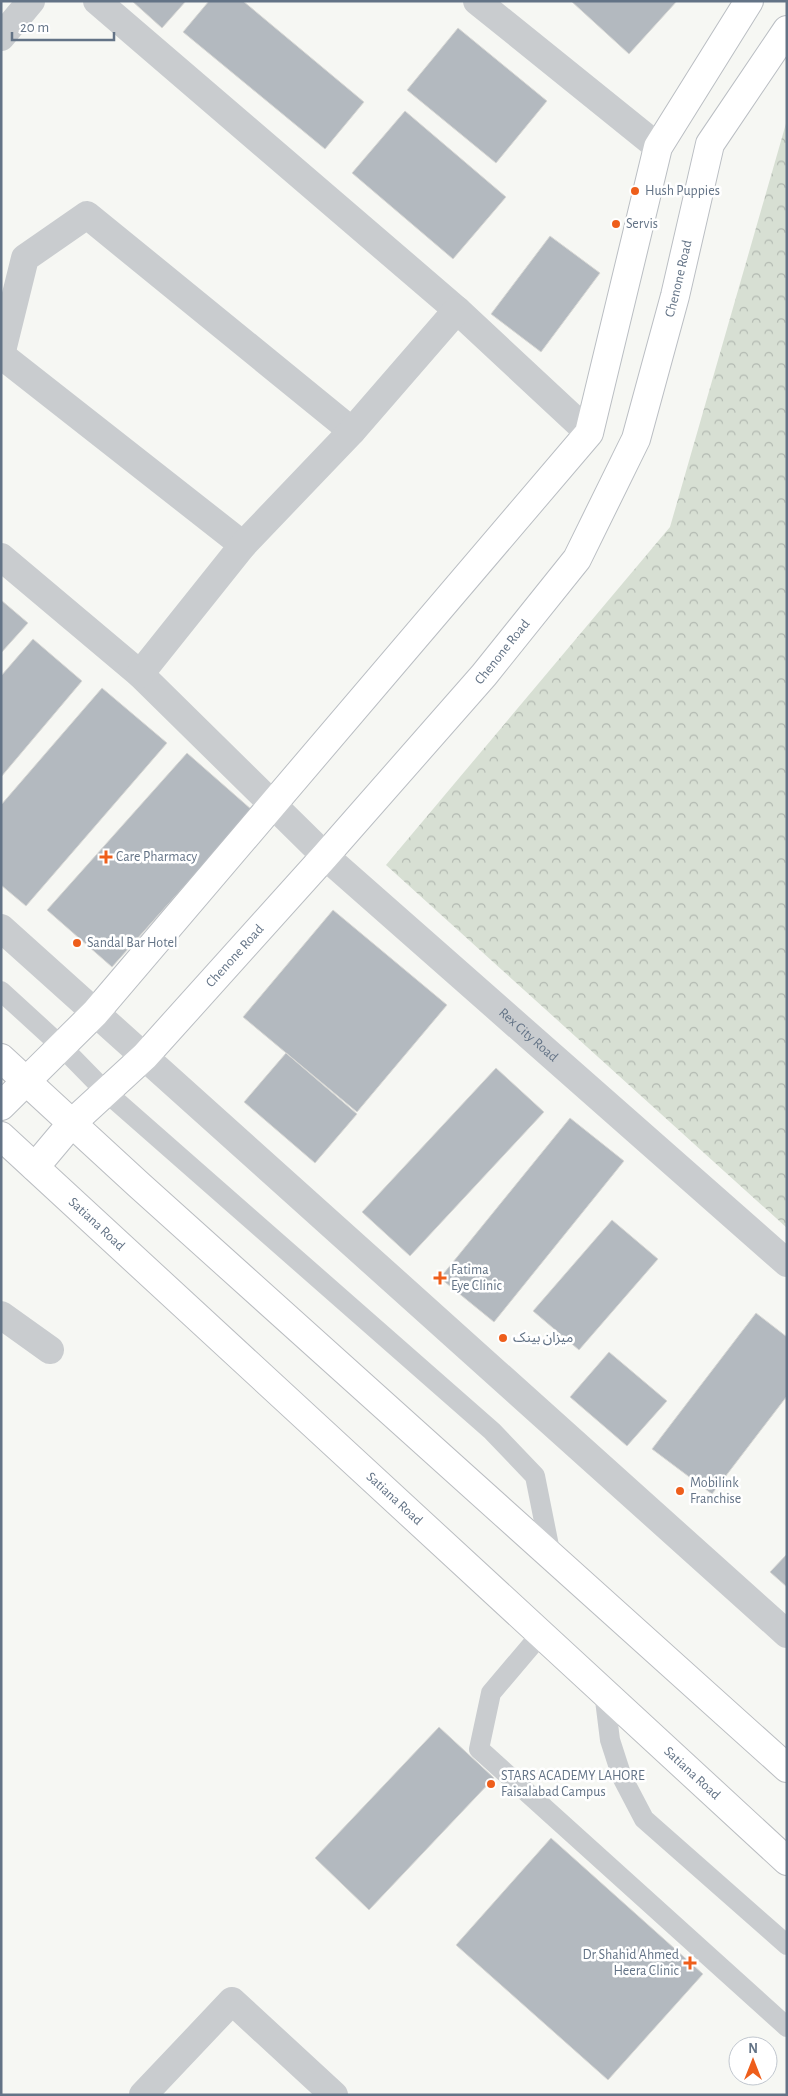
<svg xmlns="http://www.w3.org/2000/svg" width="788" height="2096" font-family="'Alegreya Sans','Noto Sans Arabic',sans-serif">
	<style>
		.park { fill: url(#park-crowns) }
		.building { fill: #b3b9bf; stroke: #d8d8d5 }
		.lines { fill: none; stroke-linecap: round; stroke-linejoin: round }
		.secondary-casing { stroke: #babec3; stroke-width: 30 }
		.primary-casing { stroke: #bbbec2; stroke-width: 30 }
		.lane { stroke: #c9cccf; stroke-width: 20 }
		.street { stroke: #c9cccf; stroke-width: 28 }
		.secondary { stroke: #fff; stroke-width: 28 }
		.primary { stroke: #fff; stroke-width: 28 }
		.poi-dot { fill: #ee5e1b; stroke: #fff; stroke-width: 2 }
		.labels { text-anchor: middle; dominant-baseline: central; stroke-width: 5; stroke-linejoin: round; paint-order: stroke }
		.poi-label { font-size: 14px; fill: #637386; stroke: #fff; text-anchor: start }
		.street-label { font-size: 14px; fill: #637386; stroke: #fff }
	</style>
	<defs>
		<pattern id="park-crowns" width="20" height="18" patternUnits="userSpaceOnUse" patternTransform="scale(1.25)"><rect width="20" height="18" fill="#d7dfd3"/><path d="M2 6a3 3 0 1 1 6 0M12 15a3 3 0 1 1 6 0" fill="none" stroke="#b2b9b1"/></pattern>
	</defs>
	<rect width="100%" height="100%" fill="#f6f7f3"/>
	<path class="park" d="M787 120V1228L386 865 670 527Z"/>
	<path class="building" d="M132 1H186L162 28Z
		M209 1H243L364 102 325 149 183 32Z
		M571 1H677L629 54Z
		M458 28 547 101 496 163 407 90Z
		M405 111 506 197 453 259 352 173Z
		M550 236 600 273 541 352 491 314Z
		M1 600 28 623 1 653Z
		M33 639 82 681 1 777V676Z
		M102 688 167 743 26 906 1 885V805Z
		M187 753 252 810 112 967 47 910Z
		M333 910 447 1005 357 1112 243 1017Z
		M286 1053 357 1114 315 1163 244 1102Z
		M496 1068 544 1112 410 1256 362 1212Z
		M570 1118 624 1161 494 1322 440 1278Z
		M612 1220 658 1259 579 1350 533 1311Z
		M756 1313 787 1337V1396L712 1494 652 1449Z
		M609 1352 667 1401 627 1446 570 1397Z
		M787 1554V1587L770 1572Z
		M439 1727 494 1778 369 1910 315 1858Z
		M551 1838 703 1974 608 2080 456 1945Z"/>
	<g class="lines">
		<g class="secondary-casing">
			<g id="secondary">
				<path d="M1 1106 95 1013 589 433 658 147 749 1"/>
				<path id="s2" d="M35 1167 72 1123 145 1056 325 856 484 675 577 559 636 439 675 296 710 144 787 30"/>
			</g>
		</g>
		<g class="primary-casing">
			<g id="primary">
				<path d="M1 1058 139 1185 787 1768"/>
				<path id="s3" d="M1 1136 787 1861"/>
			</g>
		</g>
		<path class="lane" d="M1 991 61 1046 106 1092 492 1431 535 1476 551 1556
			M541 1634 491 1693 479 1749 787 2027
			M604 1692 610 1740 622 1777 644 1819 787 1945"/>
		<g class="street">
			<path d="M97 1 457 310 589 433"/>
			<path d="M477 1 658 147"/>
			<path d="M1 37 31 1"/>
			<path d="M1 355 25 258 87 215 352 431"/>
			<path d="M1 355 243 545"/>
			<path id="s1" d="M1 557 140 674 325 856 787 1263"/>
			<path d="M140 674 243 545 352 431 457 310"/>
			<path d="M1 928 787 1634"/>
			<path d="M1 1315 50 1350"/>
			<path d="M143 2095 232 2001 334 2095"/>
		</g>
		<use href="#secondary" class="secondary"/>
		<use href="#primary" class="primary"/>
	</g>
	<g class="poi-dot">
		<circle cx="635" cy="191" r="5"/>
		<circle cx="616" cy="224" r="5"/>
		<path d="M103.5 849.5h5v5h5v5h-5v5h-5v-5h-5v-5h5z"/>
		<circle cx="77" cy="943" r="5"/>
		<path d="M437.5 1270.5h5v5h5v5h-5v5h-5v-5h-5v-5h5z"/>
		<circle cx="503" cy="1338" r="5"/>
		<circle cx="680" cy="1491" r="5"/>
		<circle cx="491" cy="1784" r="5"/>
		<path d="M687.5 1955.5h5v5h5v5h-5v5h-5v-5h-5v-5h5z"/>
	</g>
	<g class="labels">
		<g class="poi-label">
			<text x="645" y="191">Hush Puppies</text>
			<text x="626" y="224">Servis</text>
			<text x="116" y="857">Care Pharmacy</text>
			<text x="87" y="943">Sandal Bar Hotel</text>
			<text x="451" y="1270">Fatima<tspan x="451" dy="16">Eye Clinic</tspan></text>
			<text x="513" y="1338">میزان بینک</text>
			<text x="690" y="1483">Mobilink<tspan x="690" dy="16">Franchise</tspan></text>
			<text x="501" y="1776">STARS ACADEMY LAHORE<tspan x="501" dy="16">Faisalabad Campus</tspan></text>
			<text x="679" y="1955" text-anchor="end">Dr Shahid Ahmed<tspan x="679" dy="16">Heera Clinic</tspan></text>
		</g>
		<g class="street-label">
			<text stroke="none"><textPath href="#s2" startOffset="1115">Chenone Road</textPath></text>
			<text stroke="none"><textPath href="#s2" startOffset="696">Chenone Road</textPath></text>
			<text stroke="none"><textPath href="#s2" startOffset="291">Chenone Road</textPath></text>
			<text stroke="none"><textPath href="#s1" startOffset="712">Rex City Road</textPath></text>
			<text stroke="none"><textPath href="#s3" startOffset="130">Satiana Road</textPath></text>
			<text stroke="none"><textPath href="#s3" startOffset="535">Satiana Road</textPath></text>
			<text stroke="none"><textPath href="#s3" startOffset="940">Satiana Road</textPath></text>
		</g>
	</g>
	<rect width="788" height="2096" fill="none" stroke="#637386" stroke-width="5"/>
	<g transform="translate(753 2061)"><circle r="24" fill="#ffffff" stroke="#c1c7cf"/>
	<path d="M0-4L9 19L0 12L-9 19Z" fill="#ee5e1b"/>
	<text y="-8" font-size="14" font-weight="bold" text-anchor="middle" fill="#637386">N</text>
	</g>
	<path d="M12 32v8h102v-8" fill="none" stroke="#637386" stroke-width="2.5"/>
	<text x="20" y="32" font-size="15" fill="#637386" stroke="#ffffff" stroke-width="4" paint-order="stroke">20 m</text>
</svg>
